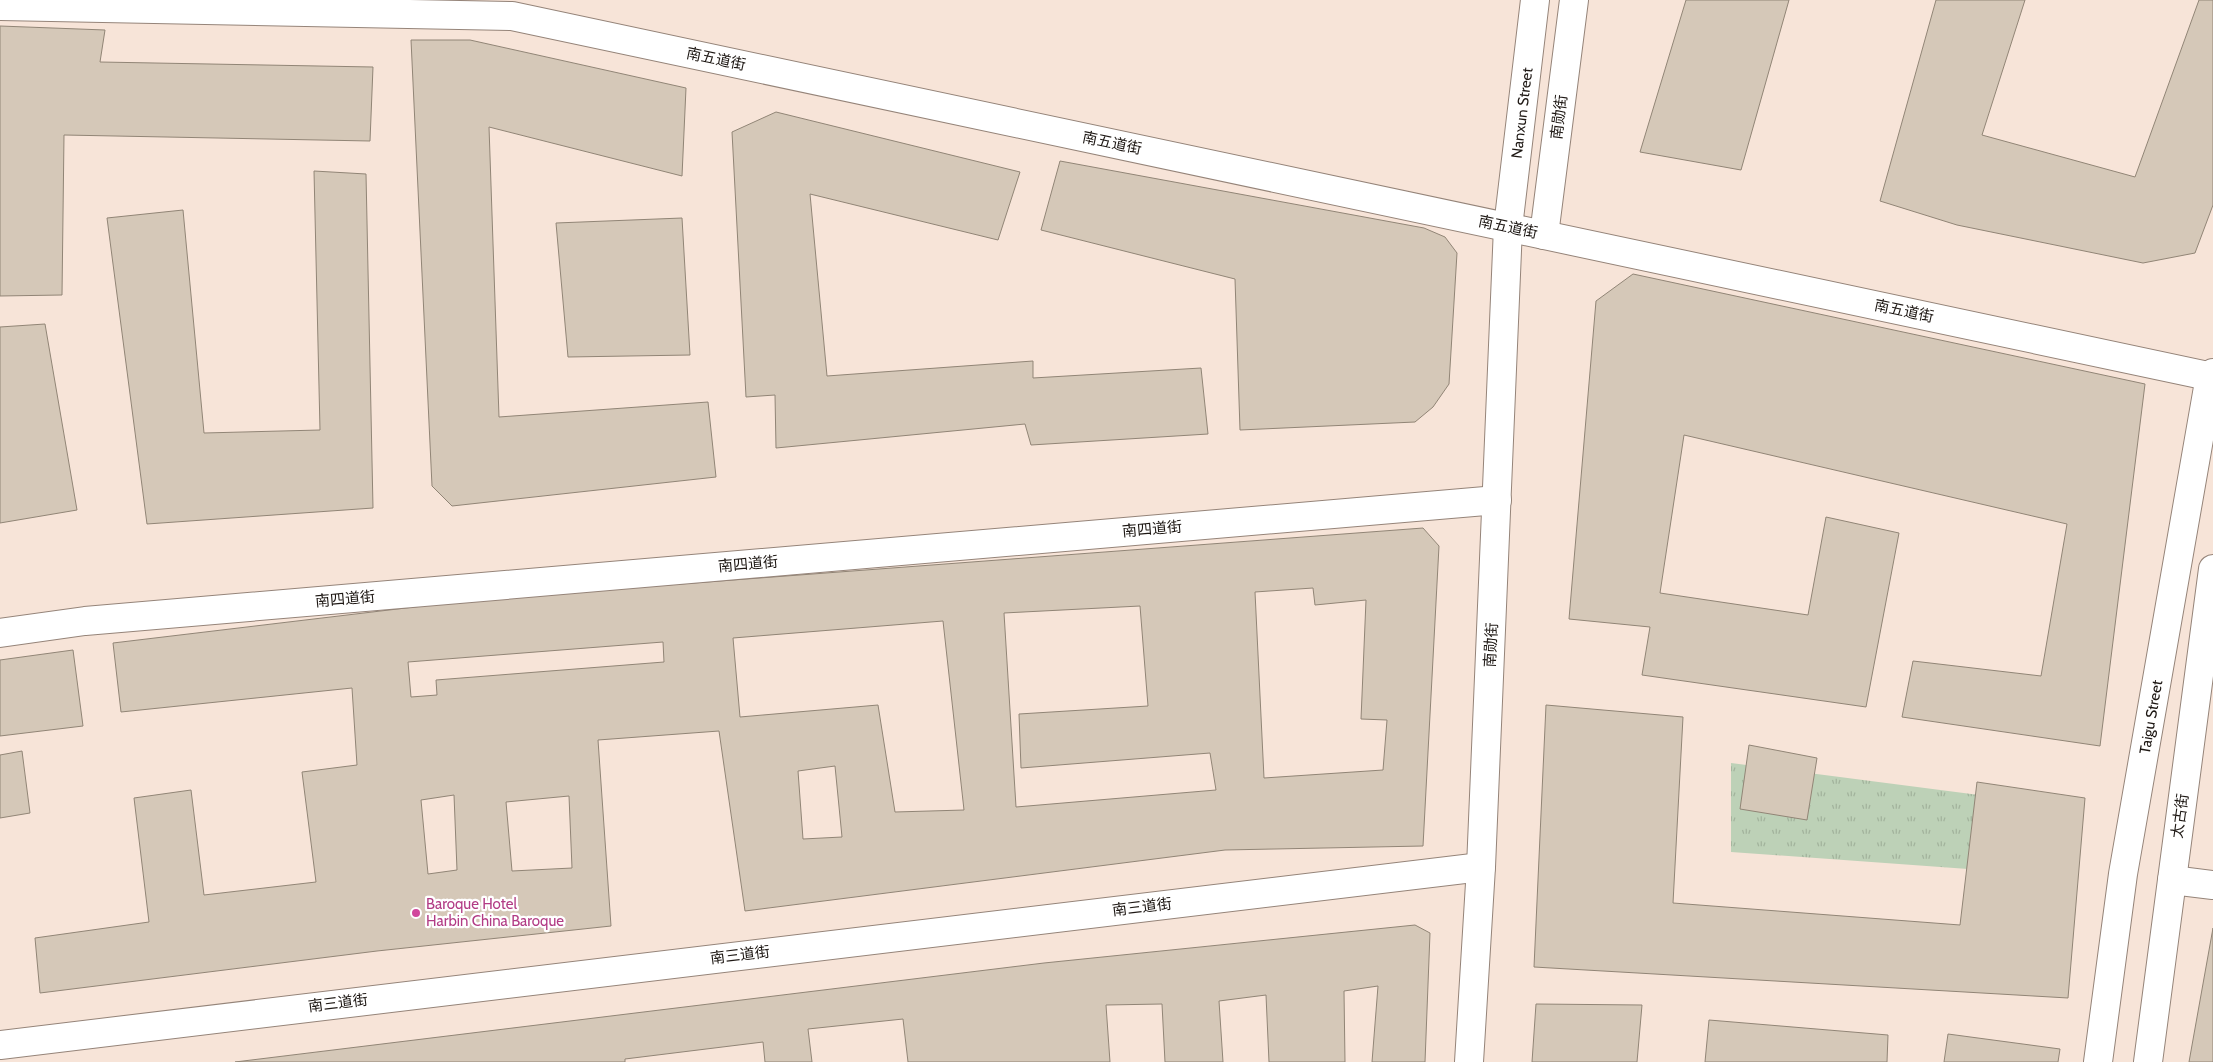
<svg xmlns="http://www.w3.org/2000/svg" width="2213" height="1062" font-family="Cabin,'Noto Sans SC',sans-serif">
	<style>
		.grass { fill: url(#grass-tufts) }
		.building { fill: #d5c8b8; stroke: #918576; fill-rule: evenodd }
		.lines { fill: none; stroke-linecap: round; stroke-linejoin: round }
		.minor-casing { stroke: #958479; stroke-width: 30 }
		.major-casing { stroke: #958479; stroke-width: 30 }
		.minor { stroke: #fff; stroke-width: 28 }
		.major { stroke: #fff; stroke-width: 28 }
		.hotel-dot { fill: #d1479c; stroke: #fff; stroke-width: 2 }
		.labels { text-anchor: middle; dominant-baseline: central; stroke-width: 4.5; stroke-linejoin: round; paint-order: stroke }
		.street-label { font-size: 15px; fill: #1d1713; stroke: #fff }
		.hotel-label { font-size: 15px; fill: #b23c85; stroke: #fff; text-anchor: start }
	</style>
	<defs>
		<pattern id="grass-tufts" width="24" height="20" patternUnits="userSpaceOnUse" patternTransform="scale(1.25)"><rect width="24" height="20" fill="#bdd1b7"/><path d="M3 7l-1-3M5 7V3M7 7l1-3M15 17l-1-3M17 17v-4M19 17l1-3" fill="none" stroke="#a2b39c"/></pattern>
	</defs>
	<rect width="100%" height="100%" fill="#f7e4d8"/>
	<path class="grass" d="M1731 763 1979 795 1968 869 1731 852Z"/>
	<path class="building" d="M1686 0H1789L1741 170 1640 152Z
		M1936 0H2025L1982 135 2135 177 2199 0H2213V205L2195 253 2143 263 1957 225 1880 201Z
		M0 26 105 30 100 62 373 67 370 141 64 135 62 295 0 296Z
		M411 40H470L686 88 682 176 489 127 499 417 708 402 716 477 452 506 432 486Z
		M776 112 1020 172 998 240 810 194 827 376 1033 361V378L1201 368 1208 434 1031 445 1025 424 776 448 775 395 746 397 732 132Z
		M1060 161 1424 228 1445 237 1457 253 1449 384 1433 407 1415 422 1240 430 1235 279 1041 230Z
		M314 171 366 174 373 508 147 524 107 218 183 210 204 433 320 430Z
		M682 218 690 355 568 357 556 223Z
		M1633 274 2145 384 2100 746 1902 717 1913 661 2041 676 2067 524 1684 435 1660 593 1808 615 1826 517 1899 533 1866 707 1642 675 1650 627 1569 619 1596 301Z
		M45 324 77 510 0 523V327Z
		M1423 528 1439 546 1423 846 1225 850 745 911 719 731 598 740 611 926 377 951 40 993 35 938 149 922 134 798 191 790 204 895 316 882 302 772 357 765 352 688 121 712 113 643 481 599ZM1313 588 1315 605 1366 600 1361 719 1387 720 1383 770 1264 778 1255 592ZM1140 606 1148 706 1019 714 1021 768 1210 753 1216 790 1016 807 1004 613ZM943 621 964 810 895 812 878 705 740 717 733 638ZM663 642 664 662 436 680 437 695 411 697 408 662ZM835 766 842 837 803 839 798 771ZM454 795 457 870 428 874 421 800ZM569 796 572 868 512 871 506 802Z
		M73 650 83 726 0 736V660Z
		M1546 705 1683 717 1673 903 1960 925 1977 782 2085 798 2068 998 1534 967Z
		M1749 745 1817 758 1807 820 1740 809Z
		M22 751 30 813 0 818V755Z
		M1415 925 1430 933 1425 1062H1372L1378 986 1344 991 1345 1062H1269L1266 995 1219 1001 1223 1062H1165L1162 1004 1106 1005 1110 1062H908L903 1019 808 1029 812 1062H765L763 1042 625 1059V1062H235L1044 963Z
		M2213 928V1062H2189Z
		M1536 1004 1642 1005 1637 1062H1532Z
		M1709 1020 1888 1035 1887 1062H1705Z
		M1948 1034 2060 1049 2058 1062H1944Z"/>
	<g class="lines">
		<g class="minor-casing">
			<path id="minor" d="M0 6 512 16 2213 377
				M0 633 85 621 1497 500
				M2172 880 2213 885
				M0 1045 1481 867"/>
		</g>
		<g class="major-casing">
			<path id="major" d="M1544 235 1574 0
				M1469 1062 1481 867 1508 227 1535 0
				M2098 1062 2123 874 2210 376 2213 373
				M2148 1062 2213 569"/>
		</g>
		<use href="#minor" class="minor"/>
		<use href="#major" class="major"/>
	</g>
	<circle class="hotel-dot" cx="416" cy="913" r="5"/>
	<g class="labels">
		<g class="street-label">
			<text transform="translate(716 59) rotate(12)">南五道街</text>
			<text transform="translate(1522 113) rotate(-83)">Nanxun Street</text>
			<text transform="translate(1559 117) rotate(-83)">南勋街</text>
			<text transform="translate(1112 143) rotate(12)">南五道街</text>
			<text transform="translate(1508 227) rotate(12)">南五道街</text>
			<text transform="translate(1904 311) rotate(12)">南五道街</text>
			<text transform="translate(1152 529) rotate(-5)">南四道街</text>
			<text transform="translate(748 564) rotate(-5)">南四道街</text>
			<text transform="translate(345 599) rotate(-5)">南四道街</text>
			<text transform="translate(1491 645) rotate(-87)">南勋街</text>
			<text transform="translate(2151 717) rotate(-80)">Taigu Street</text>
			<text transform="translate(2180 816) rotate(-82)">太古街</text>
			<text transform="translate(1142 907) rotate(-7)">南三道街</text>
			<text transform="translate(740 955) rotate(-7)">南三道街</text>
			<text transform="translate(338 1003) rotate(-7)">南三道街</text>
		</g>
		<g class="hotel-label">
			<text x="426" y="904">Baroque Hotel<tspan x="426" dy="17">Harbin China Baroque</tspan></text>
		</g>
	</g>
</svg>
